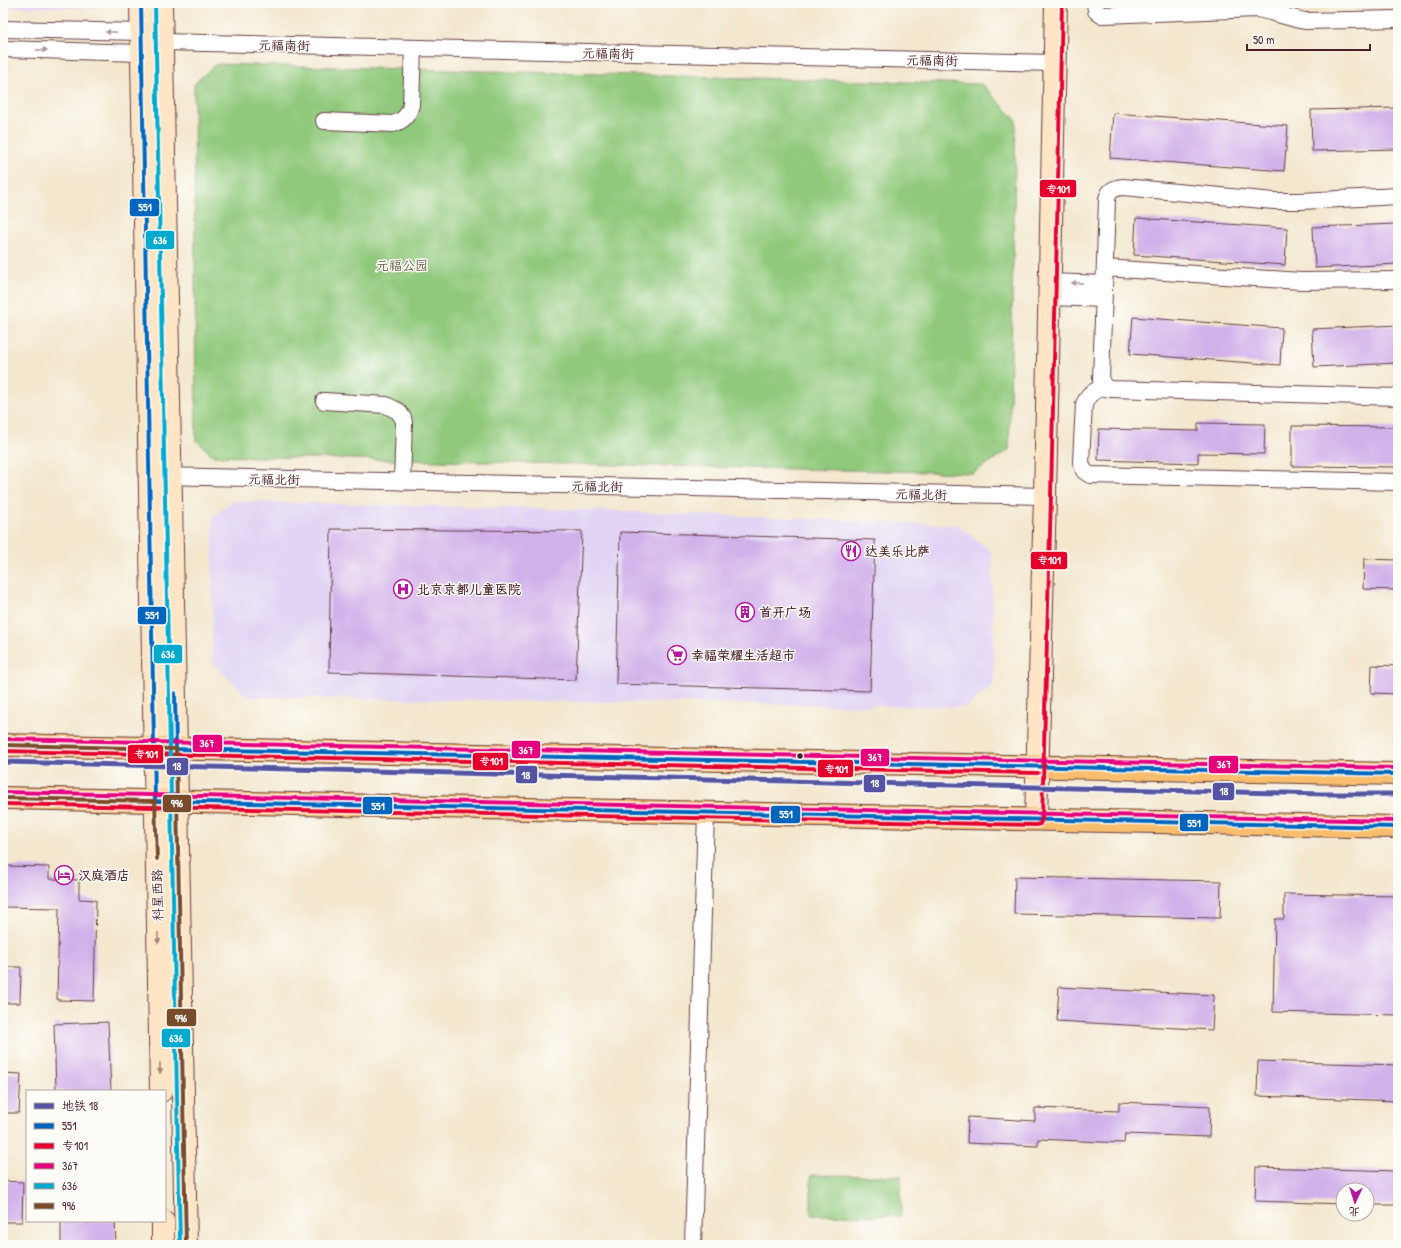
<svg xmlns="http://www.w3.org/2000/svg" width="1401" height="1248" font-family="'Patrick Hand','LXGW WenKai TC',sans-serif">
	<style>
		.built { fill: #e1d4f4 }
		.green { fill: #90c97c; stroke: #6d7454 }
		.building { fill: #d1b1ea }
		.lines { fill: none; stroke-linecap: round; stroke-linejoin: round }
		.street-casing { stroke: #633d43; stroke-width: 18 }
		.secondary-casing { stroke: #633d43; stroke-width: 24 }
		.primary-casing { stroke: #633d43; stroke-width: 24 }
		.street { stroke: #fff; stroke-width: 16 }
		.secondary { stroke: #fde5c5; stroke-width: 22 }
		.primary { stroke: #f9be6d; stroke-width: 22 }
		.bus-1-casing { stroke: #fdfcf7; stroke-width: 7 }
		.bus-2-casing { stroke: #fdfcf7; stroke-width: 7 }
		.bus-3-casing { stroke: #fdfcf7; stroke-width: 7 }
		.bus-4-casing { stroke: #fdfcf7; stroke-width: 7 }
		.bus-5-casing { stroke: #fdfcf7; stroke-width: 7 }
		.bus-1 { stroke: #0065bd; stroke-width: 4 }
		.bus-2 { stroke: #e4002b; stroke-width: 4 }
		.bus-3 { stroke: #e5007d; stroke-width: 4 }
		.bus-4 { stroke: #00a9ce; stroke-width: 4 }
		.bus-5 { stroke: #7a4b2a; stroke-width: 4 }
		.metro-1-casing { stroke: #fdfcf7; stroke-width: 8 }
		.metro-1 { stroke: #5554a2; stroke-width: 5 }
		.oneway { fill: #ae9aa0 }
		.oneway2 { fill: #a48278 }
		.bus-dot { fill: #4a1f2b; stroke: #fdfcf7; stroke-width: 1.5 }
		.labels { text-anchor: middle; dominant-baseline: central; stroke-width: 3; stroke-linejoin: round; paint-order: stroke }
		.street-label { font-size: 13px; fill: #4a1f2b; stroke: #fdfcf7 }
		.park-label { font-size: 13px; fill: #625a47; stroke: #fdfcf7 }
		.poi-label { font-size: 13px; font-weight: bold; fill: #4a1f2b; stroke: #fdfcf7; text-anchor: start }
		.line-badge { stroke: #fdfcf7; stroke-width: 1.5 }
		.badge-label { font-size: 11px; text-anchor: middle; font-weight: bold; fill: #fff }
	</style>
	<rect width="100%" height="100%" fill="#fdfcf7"/>
	<filter id="ink" filterUnits="userSpaceOnUse"><feTurbulence type="fractalNoise" baseFrequency=".025" numOctaves="2"/><feDisplacementMap in="SourceGraphic" scale="8" xChannelSelector="R" yChannelSelector="G"/><feConvolveMatrix kernelMatrix="1 2 1 2 8 2 1 2 1" color-interpolation-filters="sRGB"/></filter>
	<filter id="wash" filterUnits="userSpaceOnUse"><feTurbulence type="fractalNoise" baseFrequency=".012" numOctaves="4" result="noise"/><feDisplacementMap in="SourceGraphic" scale="16" xChannelSelector="R" yChannelSelector="G"/><feGaussianBlur stdDeviation="0.9" result="paint"/><feColorMatrix in="noise" values="0 0 0 0 0 0 0 0 0 0 0 0 0 0 0 0 0 1.4 0 .05"/><feComposite in="paint" operator="in"/></filter>
	<g filter="url(#wash)">
		<rect width="100%" height="100%" fill="#f3e7ce"/>
		<path class="built" d="M3 3H98L94 8 3 7Z
			M233 501 595 510 958 525 992 552 994 684 966 707 248 697 212 663 213 516Z"/>
		<path class="green" d="M216 64 982 84 1016 120 1009 450 973 473 213 456 196 440 194 84Z
			M811 1175 901 1176V1216L811 1215Z"/>
		<g id="blocks">
			<path class="building" d="M1304 3H1386V4L1304 6Z
				M1398 108V149L1312 151 1311 110Z
				M1113 113 1288 126 1284 171 1110 158Z
				M1136 218 1287 228 1285 265 1134 255Z
				M1398 224V264L1315 268 1313 227Z
				M1133 317 1282 328 1280 365 1130 354Z
				M1398 325V363L1314 367 1312 329Z
				M1198 423 1265 424 1264 454 1198 453V463L1098 460 1099 429 1198 431Z
				M1292 426 1398 427V467L1292 466Z
				M331 529 582 531 576 680 329 672Z
				M620 532 875 540 870 691 616 684Z
				M1364 559 1398 560V590L1363 589Z
				M1372 665 1398 666V694L1371 693Z
				M3 866 49 867V879L79 880V899L96 900 94 1001 57 1000 59 908 3 907Z
				M1015 877 1221 881 1220 918 1014 914Z
				M1284 894 1398 896V1015L1273 1012 1275 919H1284Z
				M3 967H21L20 1003H3Z
				M1059 987 1214 995 1212 1030 1057 1021Z
				M108 1022 111 1091H56L54 1024Z
				M1258 1061 1398 1065V1101L1257 1096Z
				M3 1073 21 1074 19 1113H3Z
				M1119 1102 1210 1106 1209 1137 1125 1134 1124 1143 1038 1139V1146L967 1143 968 1117 1035 1121V1108L1119 1111Z
				M1256 1167 1398 1171V1205H1367V1190H1343V1204L1255 1201Z
				M3 1181 23 1182 22 1222H3Z
				M61 1221H115L116 1245H61Z"/>
		</g>
	</g>
	<g filter="url(#ink)">
		<use href="#blocks" fill-opacity="0" stroke="#633d43" stroke-width="1"/>
		<g class="lines">
			<g class="street-casing">
				<path id="street" d="M1095 3 1096 11 1101 15H1104L1257 9C1274 12 1289 18 1305 21L1398 19
					M3 29 142 32 162 42 1055 63
					M3 49 142 53 152 47
					M324 121 393 124C403 121 408 116 411 105L413 48
					M1398 196 1301 201H1274L1123 187C1113 188 1108 191 1107 200L1101 380 1105 388 1111 389 1398 397
					M1105 268 1301 281 1398 280
					M1050 282 1104 284
					M1050 297 1104 299
					M1103 386 1089 395 1084 404 1081 462 1084 471 1090 475 1398 482
					M324 401 386 405 398 411 403 418 404 423 402 482
					M161 476 1045 496
					M693 1245 706 812"/>
			</g>
			<g class="secondary-casing">
				<path id="secondary" d="M141 3 161 1091
					M161 3 186 1245
					M1036 819 1045 496 1056 3
					M163 1221V1245"/>
			</g>
			<g class="primary-casing">
				<path id="primary" d="M3 745 1398 774
					M3 798 1398 827"/>
			</g>
			<use href="#street" class="street"/>
			<use href="#secondary" class="secondary"/>
			<use href="#primary" class="primary"/>
			<g class="bus-1-casing">
				<path id="bus-1" d="M141 3 155 801 1398 827
					M175 693 176 749 1398 774"/>
			</g>
			<g class="bus-2-casing">
				<path id="bus-2" d="M3 751 1038 773
					M3 804 1036 825 1040 824 1042 819 1051 496 1062 3"/>
			</g>
			<g class="bus-3-casing">
				<path id="bus-3" d="M3 739 1398 768
					M3 792 1398 821"/>
			</g>
			<g class="bus-4-casing">
				<path id="bus-4" d="M155 3 180 1245"/>
			</g>
			<g class="bus-5-casing">
				<path id="bus-5" d="M3 745 176 749 186 1245
					M3 798 155 801 157 859"/>
			</g>
			<use href="#bus-1" class="bus-1"/>
			<use href="#bus-2" class="bus-2"/>
			<use href="#bus-3" class="bus-3"/>
			<use href="#bus-4" class="bus-4"/>
			<use href="#bus-5" class="bus-5"/>
			<g class="metro-1-casing">
				<path id="metro-1" d="M3 762 1323 794H1398"/>
			</g>
			<use href="#metro-1" class="metro-1"/>
		</g>
		<defs><path id="oneway-solid" d="M-6-.8H1V-3.2L6.5 0L1 3.2V.8H-6Z"/></defs>
		<g class="oneway">
			<use href="#oneway-solid" transform="translate(111 32) rotate(-179)"/>
			<use href="#oneway-solid" transform="translate(42 50) rotate(1)"/>
			<use href="#oneway-solid" transform="translate(1077 283) rotate(-179)"/>
		</g>
		<g class="oneway2">
			<use href="#oneway-solid" transform="translate(158 938) rotate(89)"/>
			<use href="#oneway-solid" transform="translate(160 1068) rotate(89)"/>
		</g>
	</g>
	<defs>
		<g id="restaurant-ring" transform="scale(1)"><circle r="9.5" fill="#fdfcf7" stroke="#b5179e" stroke-width="1.5"/><path d="M-5-6h1v4h1v-4h1v4h1v-4h1v5L-1.5 .5V6h-2V.5L-5-1ZM5-6V6H3V1.5H1.5Q1.5-4 5-6Z" fill="#b5179e"/></g>
		<g id="hospital-ring" transform="scale(1)"><circle r="9.5" fill="#fdfcf7" stroke="#b5179e" stroke-width="1.5"/><path d="M-5-5h3v3.5h4V-5h3V5h-3V1.5h-4V5h-3Z" fill="#b5179e"/></g>
		<g id="building-ring" transform="scale(1)"><circle r="9.5" fill="#fdfcf7" stroke="#b5179e" stroke-width="1.5"/><path d="M-4-6H4V6H1V3H-1V6H-4ZM-2.5-4.3h1.7v1.8h-1.7ZM.8-4.3h1.7v1.8H.8ZM-2.5-1h1.7V.8h-1.7ZM.8-1h1.7V.8H.8Z" fill="#b5179e"/></g>
		<g id="supermarket-ring" transform="scale(1)"><circle r="9.5" fill="#fdfcf7" stroke="#b5179e" stroke-width="1.5"/><path d="M-6-5.5h2.5l.6 2H6L4.5 2H-2.5L-4.4-4H-6ZM-1.5 3.2a1.3 1.3 0 1 0 .1 0ZM3 3.2a1.3 1.3 0 1 0 .1 0Z" fill="#b5179e"/></g>
		<g id="hotel-ring" transform="scale(1)"><circle r="9.5" fill="#fdfcf7" stroke="#b5179e" stroke-width="1.5"/><path d="M-6-4.5h1.5V1H6V5H4.5V3h-9V5H-6ZM-4 0a1.8 1.8 0 1 1 3.6 0ZM.5 0V-2.5h3Q6-2.5 6 0Z" fill="#b5179e"/></g>
	</defs>
	<g fill-rule="evenodd">
		<use href="#restaurant-ring" x="851" y="551"/>
		<use href="#hospital-ring" x="403" y="589"/>
		<use href="#building-ring" x="745" y="612"/>
		<use href="#supermarket-ring" x="677" y="655"/>
		<use href="#hotel-ring" x="64" y="875"/>
	</g>
	<circle class="bus-dot" cx="800" cy="756" r="3.5"/>
	<g class="labels">
		<g class="street-label">
			<text transform="translate(284 45) rotate(1)">元福南街</text>
			<text transform="translate(608 53) rotate(1)">元福南街</text>
			<text transform="translate(932 60) rotate(1)">元福南街</text>
			<text transform="translate(274 479) rotate(1)">元福北街</text>
			<text transform="translate(597 486) rotate(1)">元福北街</text>
			<text transform="translate(921 494) rotate(1)">元福北街</text>
			<text transform="translate(157 895) rotate(-91)">科星西路</text>
		</g>
		<g class="park-label">
			<text x="402" y="265">元福公园</text>
		</g>
		<g class="poi-label">
			<text x="865" y="551">达美乐比萨</text>
			<text x="417" y="589">北京京都儿童医院</text>
			<text x="759" y="612">首开广场</text>
			<text x="691" y="655">幸福荣耀生活超市</text>
			<text x="78" y="875">汉庭酒店</text>
		</g>
	</g>
	<g class="line-badge">
		<rect x="1039" y="179" width="38" height="19" rx="4" fill="#e4002b"/>
		<rect x="129" y="198" width="31" height="19" rx="4" fill="#0065bd"/>
		<rect x="145" y="230" width="30" height="20" rx="4" fill="#00a9ce"/>
		<rect x="1030" y="551" width="38" height="19" rx="4" fill="#e4002b"/>
		<rect x="137" y="606" width="30" height="19" rx="4" fill="#0065bd"/>
		<rect x="153" y="644" width="30" height="20" rx="4" fill="#00a9ce"/>
		<rect x="192" y="734" width="31" height="19" rx="4" fill="#e5007d"/>
		<rect x="511" y="740" width="30" height="19" rx="4" fill="#e5007d"/>
		<rect x="127" y="744" width="37" height="20" rx="4" fill="#e4002b"/>
		<rect x="860" y="748" width="30" height="19" rx="4" fill="#e5007d"/>
		<rect x="472" y="752" width="37" height="19" rx="4" fill="#e4002b"/>
		<rect x="1208" y="755" width="31" height="19" rx="4" fill="#e5007d"/>
		<rect x="166" y="757" width="23" height="19" rx="4" fill="#5554a2"/>
		<rect x="817" y="759" width="37" height="19" rx="4" fill="#e4002b"/>
		<rect x="515" y="765" width="23" height="19" rx="4" fill="#5554a2"/>
		<rect x="863" y="774" width="23" height="19" rx="4" fill="#5554a2"/>
		<rect x="1212" y="782" width="23" height="19" rx="4" fill="#5554a2"/>
		<rect x="162" y="794" width="30" height="19" rx="4" fill="#7a4b2a"/>
		<rect x="362" y="796" width="31" height="19" rx="4" fill="#0065bd"/>
		<rect x="770" y="805" width="31" height="19" rx="4" fill="#0065bd"/>
		<rect x="1179" y="813" width="30" height="19" rx="4" fill="#0065bd"/>
		<rect x="166" y="1008" width="31" height="19" rx="4" fill="#7a4b2a"/>
		<rect x="161" y="1028" width="30" height="20" rx="4" fill="#00a9ce"/>
	</g>
	<g class="badge-label">
		<text x="1058" y="193">专101</text>
		<text x="145" y="211">551</text>
		<text x="160" y="244">636</text>
		<text x="1049" y="564">专101</text>
		<text x="152" y="619">551</text>
		<text x="168" y="658">636</text>
		<text x="207" y="747">367</text>
		<text x="526" y="754">367</text>
		<text x="146" y="758">专101</text>
		<text x="875" y="761">367</text>
		<text x="491" y="765">专101</text>
		<text x="1224" y="768">367</text>
		<text x="177" y="770">18</text>
		<text x="836" y="773">专101</text>
		<text x="526" y="779">18</text>
		<text x="875" y="787">18</text>
		<text x="1224" y="795">18</text>
		<text x="177" y="807">996</text>
		<text x="378" y="810">551</text>
		<text x="786" y="818">551</text>
		<text x="1194" y="827">551</text>
		<text x="181" y="1022">996</text>
		<text x="176" y="1042">636</text>
	</g>
	<rect width="1401" height="1248" fill="none" stroke="#fdfcf7" stroke-width="16"/>
	<rect x="26" y="1090" width="140" height="132" fill="#fdfcf7" stroke="#b5a4a5"/>
	<rect x="34" y="1103" width="20" height="6" fill="#5554a2" stroke="#b5a4a5"/>
	<text x="62" y="1110" font-size="12" fill="#4a1f2b">地铁 18</text>
	<rect x="34" y="1123" width="20" height="6" fill="#0065bd" stroke="#b5a4a5"/>
	<text x="62" y="1130" font-size="12" fill="#4a1f2b">551</text>
	<rect x="34" y="1143" width="20" height="6" fill="#e4002b" stroke="#b5a4a5"/>
	<text x="62" y="1150" font-size="12" fill="#4a1f2b">专101</text>
	<rect x="34" y="1163" width="20" height="6" fill="#e5007d" stroke="#b5a4a5"/>
	<text x="62" y="1170" font-size="12" fill="#4a1f2b">367</text>
	<rect x="34" y="1183" width="20" height="6" fill="#00a9ce" stroke="#b5a4a5"/>
	<text x="62" y="1190" font-size="12" fill="#4a1f2b">636</text>
	<rect x="34" y="1203" width="20" height="6" fill="#7a4b2a" stroke="#b5a4a5"/>
	<text x="62" y="1210" font-size="12" fill="#4a1f2b">996</text>
	<g transform="translate(1355 1202) rotate(184)"><circle r="19" fill="#fdfcf7" stroke="#b5a4a5"/>
	<path d="M0-3L7 15L0 10L-7 15Z" fill="#b5179e"/>
	<text y="-6" font-size="11" font-weight="bold" text-anchor="middle" fill="#4a1f2b">北</text>
	</g>
	<path d="M1247 44v6h123v-6" fill="none" stroke="#4a1f2b" stroke-width="2"/>
	<text x="1253" y="44" font-size="12" fill="#4a1f2b" stroke="#fdfcf7" stroke-width="3" paint-order="stroke">50 m</text>
</svg>
